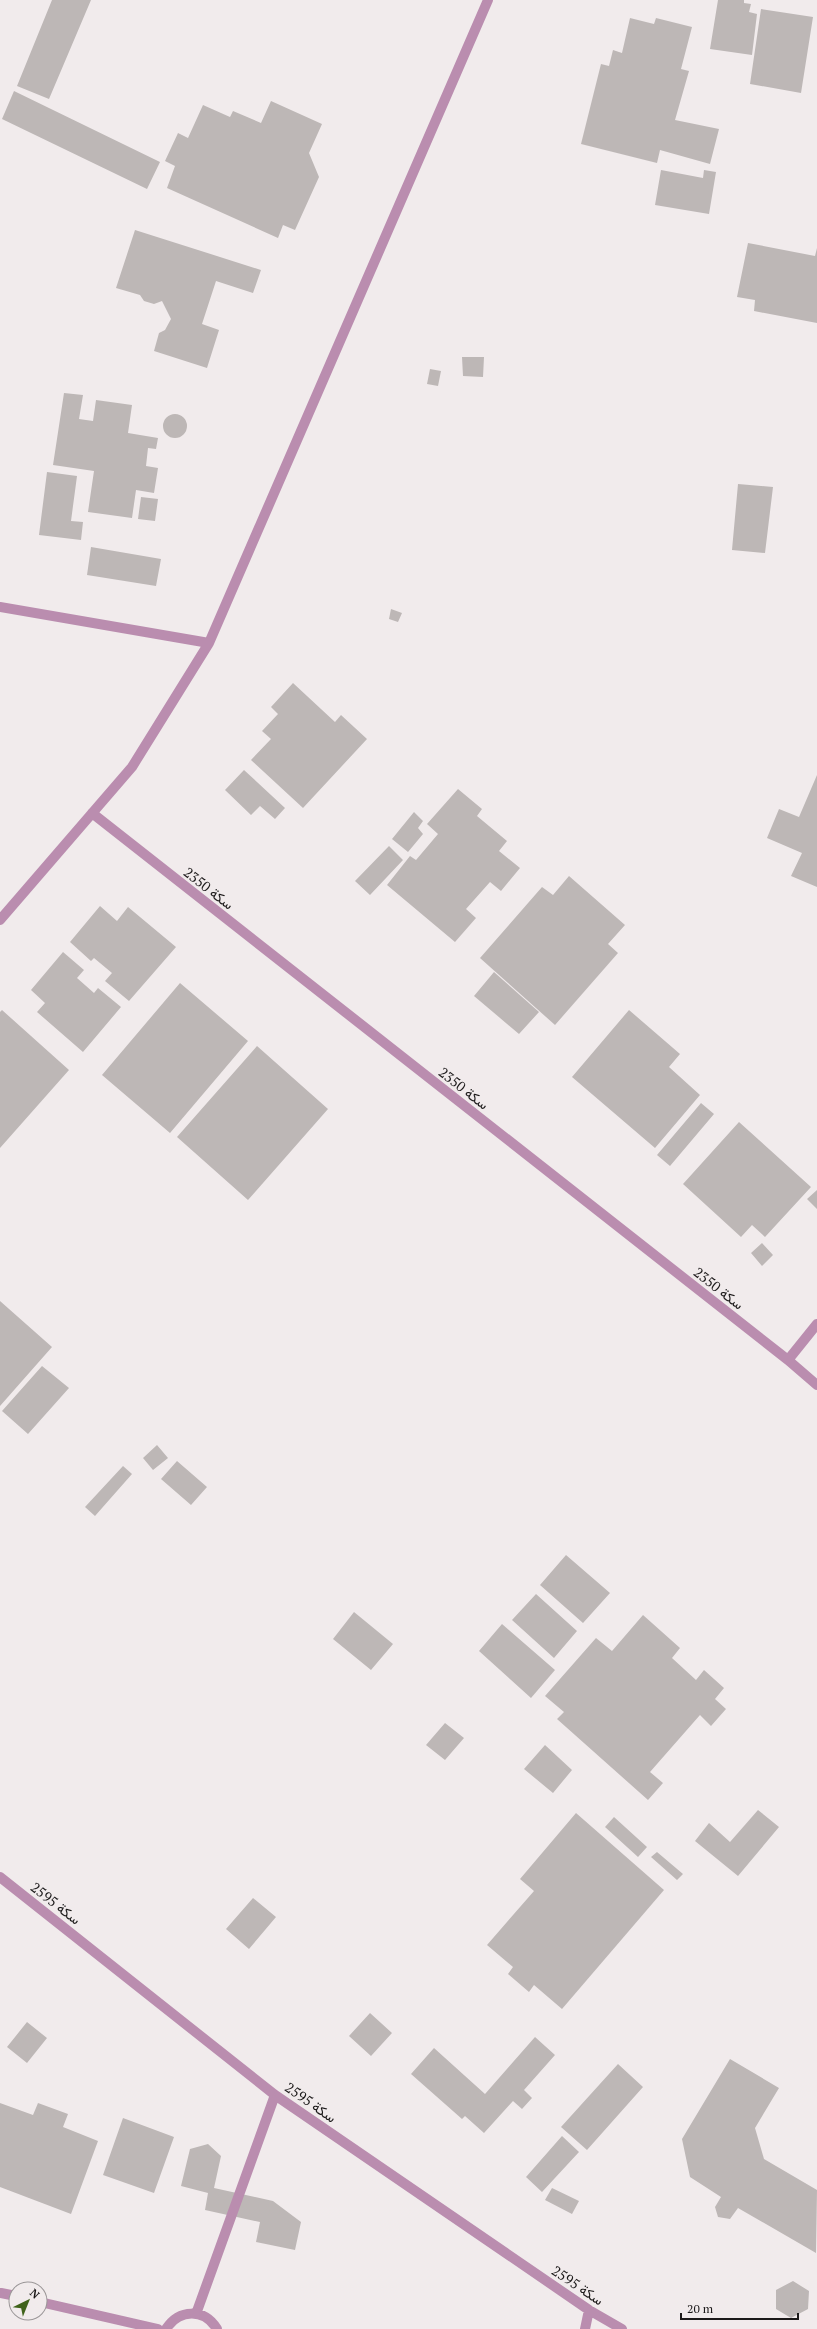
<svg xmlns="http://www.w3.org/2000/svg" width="817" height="2329" font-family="'PT Serif',Vazirmatn,serif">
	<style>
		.building { fill: #bdb7b6 }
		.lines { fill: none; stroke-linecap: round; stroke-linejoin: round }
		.minor { stroke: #ba8daf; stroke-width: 10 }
		.labels { text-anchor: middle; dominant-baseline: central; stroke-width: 4; stroke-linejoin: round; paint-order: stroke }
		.street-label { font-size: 14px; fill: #1b1919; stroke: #f1ebec }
	</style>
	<rect width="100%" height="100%" fill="#f1ebec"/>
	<path class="building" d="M52 0H91L49 99 17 86Z
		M718 0H744V3L751 4 749 12 757 14 752 55 710 49Z
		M761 9 813 17 801 93 750 84Z
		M630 18 654 24 656 18 692 27 681 69 689 71 675 120 719 129 710 164 660 150 657 163 581 144 601 64 609 66 613 50 622 53Z
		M14 91 160 162 147 189 2 119Z
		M271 101 322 124 309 153 319 177 295 230 283 225 278 238 167 188 175 166 165 161 178 133 188 138 203 105 230 117 233 111 261 123Z
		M661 170 703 178 704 170 716 172 709 214 655 205Z
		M135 230 261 270 253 293 216 281 202 324 219 330 207 368 154 351 159 333 165 330 171 319 162 301 154 304 144 301 140 295 116 288Z
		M748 243 815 256 817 248V323L754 311 755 300 737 297Z
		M462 357H484L483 377 463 376Z
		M430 369 441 371 438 386 427 384Z
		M64 393 83 395 79 419 93 421 96 400 132 405 128 433 158 438 156 449 148 448 146 466 158 468 154 493 136 490 132 518 88 512 94 471 53 465Z
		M163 426a12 12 0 1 1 24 0a12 12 0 1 1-24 0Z
		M47 472 77 476 71 521 83 522 81 540 39 535Z
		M738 484 773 487 765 553 732 550Z
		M141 497 158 499 155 521 138 519Z
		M91 547 161 559 156 586 87 575Z
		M391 609 402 613 398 622 389 619Z
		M293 683 335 722 341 715 367 739 303 808 251 760 271 739 262 731 278 714 271 707Z
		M244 770 285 808 275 819 260 806 251 815 225 790Z
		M817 775V887L791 876 802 853 767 838 779 809 799 817Z
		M458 789 482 809 477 816 507 841 499 851 520 868 501 891 490 882 466 909 476 918 455 942 387 885 410 856 416 860 438 834 427 824Z
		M414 812 423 821 418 828 423 834 408 852 392 839Z
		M389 846 403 860 370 895 355 881Z
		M569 876 625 925 608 944 618 953 555 1025 480 958 542 887 553 895Z
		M100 906 117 921 128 907 176 947 129 1001 105 981 112 973 94 958 91 961 70 942Z
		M63 952 84 970 77 978 94 993 98 988 121 1007 83 1052 37 1012 45 1003 31 990Z
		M494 972 539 1012 519 1034 474 996Z
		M180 983 248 1041 170 1133 102 1075Z
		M2 1010 69 1070 0 1148V1012Z
		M629 1010 680 1054 669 1067 700 1095 655 1148 572 1077Z
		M257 1046 328 1109 248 1200 177 1137Z
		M701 1103 714 1114 670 1166 657 1155Z
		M739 1122 811 1187 765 1237 752 1225 741 1237 683 1184Z
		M817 1190V1209L807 1199Z
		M762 1243 773 1255 762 1266 751 1253Z
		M0 1301 52 1347 0 1406Z
		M42 1366 69 1388 28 1434 2 1411Z
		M157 1445 168 1458 153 1470 143 1458Z
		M177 1461 207 1487 191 1505 161 1479Z
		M123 1466 132 1474 95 1516 85 1507Z
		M566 1555 610 1593 583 1623 540 1585Z
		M536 1594 577 1631 554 1658 512 1620Z
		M354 1612 393 1644 371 1670 333 1639Z
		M643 1615 680 1648 672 1658 696 1680 704 1670 724 1688 715 1699 726 1709 711 1726 700 1715 650 1772 663 1783 648 1800 557 1719 564 1712 545 1696 596 1638 612 1651Z
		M502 1624 555 1670 531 1698 479 1651Z
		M445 1723 464 1738 445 1760 426 1745Z
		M545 1745 572 1770 553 1793 524 1769Z
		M758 1810 779 1827 738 1876 695 1841 709 1823 730 1842Z
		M576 1813 664 1890 562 2009 534 1985 529 1992 508 1974 513 1967 487 1945 534 1891 520 1879Z
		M614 1817 647 1847 638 1857 605 1827Z
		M657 1852 683 1874 677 1880 651 1857Z
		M253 1898 276 1917 249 1949 226 1929Z
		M370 2013 392 2033 371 2056 349 2036Z
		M27 2022 47 2038 27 2063 7 2047Z
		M535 2037 555 2055 524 2090 532 2098 522 2109 513 2101 484 2133 465 2116 462 2119 411 2074 434 2048 485 2094Z
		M730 2059 779 2088 755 2128 764 2159 817 2190 816 2253 738 2208 730 2219 718 2217 715 2207 721 2197 690 2177 682 2139Z
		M618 2064 643 2087 587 2150 561 2127Z
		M0 2103 33 2115 38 2103 68 2114 63 2127 98 2141 71 2214 0 2187Z
		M123 2118 174 2137 154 2193 103 2175Z
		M562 2136 579 2152 542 2192 526 2177Z
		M208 2144 221 2156 214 2188 273 2201 301 2222 295 2250 256 2242 260 2222 205 2210 208 2193 181 2186 190 2149Z
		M552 2188 579 2201 572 2214 545 2200Z
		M793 2281 809 2291 808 2309 791 2318 776 2309V2290Z"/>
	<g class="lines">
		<path class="minor" d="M0 607 209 643
			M92 813 788 1360 817 1385
			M0 920 132 767 209 643 488 0
			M788 1360 817 1324
			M0 1877 275 2095 589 2310 622 2329
			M1 2293 16 2296
			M40 2302 158 2329
			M196 2314 275 2095
			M166 2329C179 2309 204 2308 217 2329
			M585 2329 589 2310"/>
	</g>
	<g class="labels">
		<g class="street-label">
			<text transform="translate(209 888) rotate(38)">سكة 2350</text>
			<text transform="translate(464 1088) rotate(38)">سكة 2350</text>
			<text transform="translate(719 1288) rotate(38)">سكة 2350</text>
			<text transform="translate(56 1903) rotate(38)">سكة 2595</text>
			<text transform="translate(311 2102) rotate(35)">سكة 2595</text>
			<text transform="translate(578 2285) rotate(34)">سكة 2595</text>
		</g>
	</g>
	<g transform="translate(28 2301) rotate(43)"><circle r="19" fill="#f1ebec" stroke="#9b9798"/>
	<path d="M0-3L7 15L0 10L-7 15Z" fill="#40631b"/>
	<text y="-6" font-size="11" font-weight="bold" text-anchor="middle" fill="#1b1919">N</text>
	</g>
	<path d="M681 2313v6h117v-6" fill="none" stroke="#1b1919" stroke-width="2"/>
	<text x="687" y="2313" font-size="12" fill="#1b1919" stroke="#f1ebec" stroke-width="3" paint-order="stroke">20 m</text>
</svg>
